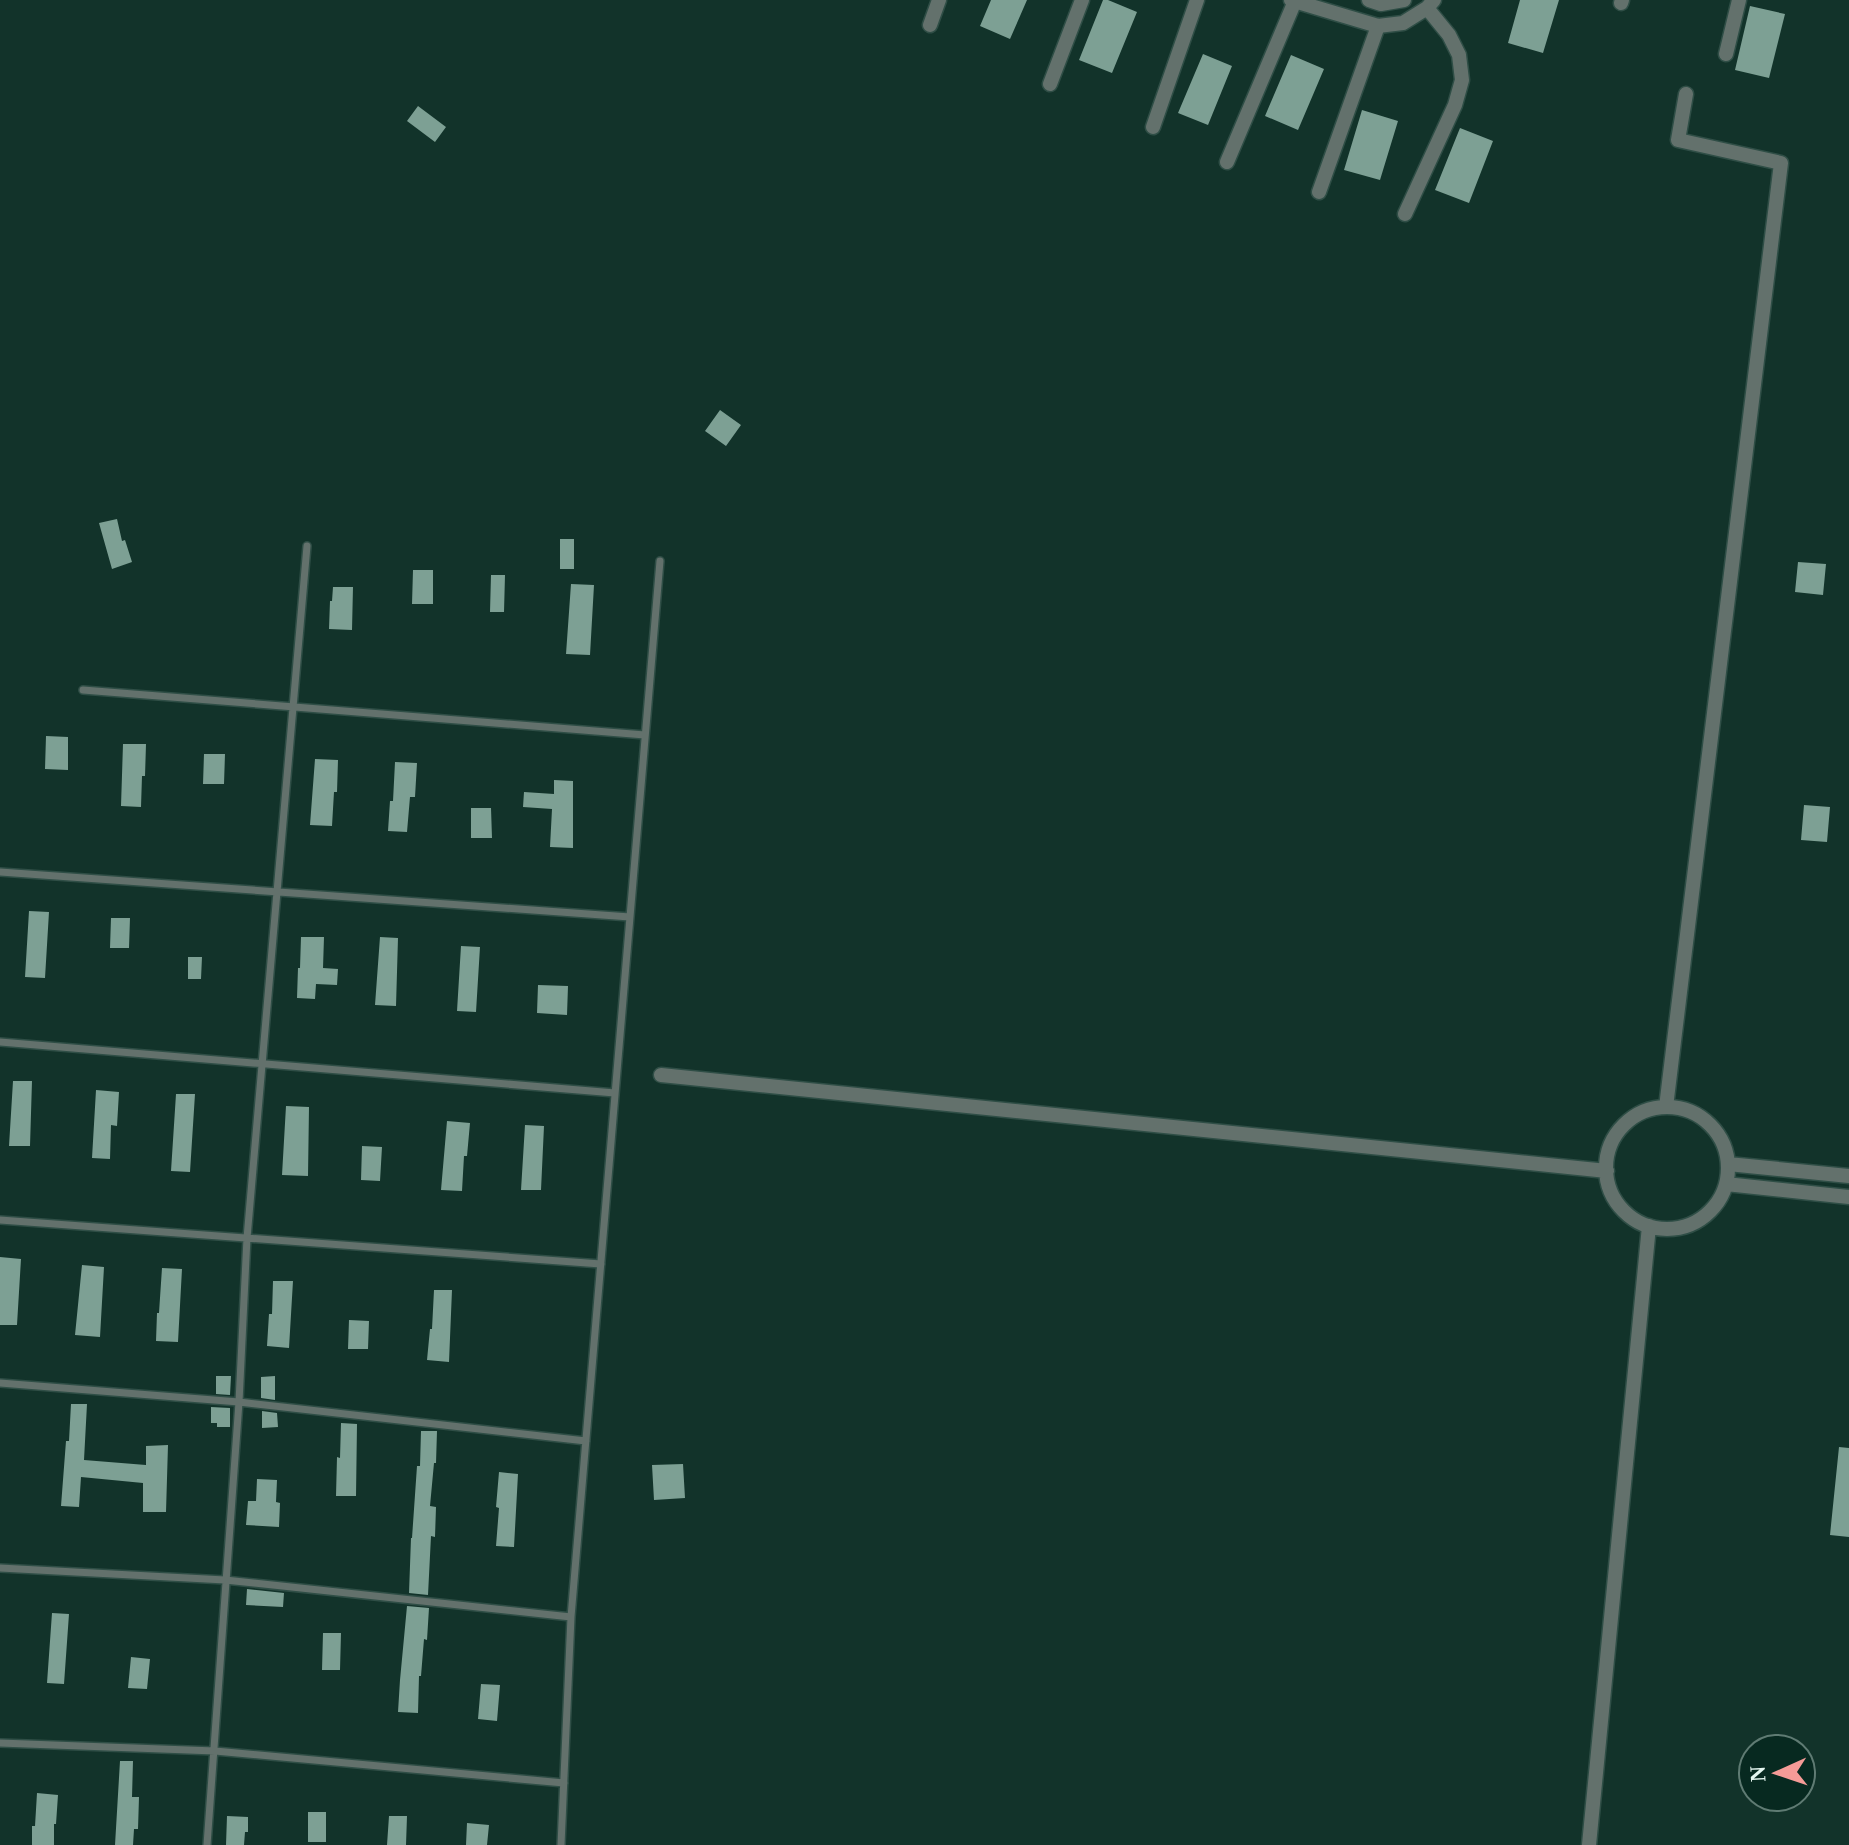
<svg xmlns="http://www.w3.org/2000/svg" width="1849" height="1845" font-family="'Times New Roman',serif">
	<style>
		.building { fill: #7da094 }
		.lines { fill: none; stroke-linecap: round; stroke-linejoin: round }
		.service-casing { stroke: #2f4e46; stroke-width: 10 }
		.minor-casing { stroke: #2f4e46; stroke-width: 17 }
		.service { stroke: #63716c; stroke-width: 7 }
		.minor { stroke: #63716c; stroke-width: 14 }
	</style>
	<rect width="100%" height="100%" fill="#12332a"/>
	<path class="building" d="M991 0H1027L1010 39 980 26Z
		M1103 0H1108L1137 12 1112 73 1079 60Z
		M1520 0H1559L1543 53 1508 43Z
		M1750 6 1785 14 1769 78 1735 70Z
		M1203 54 1232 66 1208 125 1178 113Z
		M1291 55 1324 69 1298 130 1265 116Z
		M418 106 446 127 435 142 407 121Z
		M1362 110 1398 121 1380 180 1344 170Z
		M1460 128 1493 141 1469 203 1435 190Z
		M720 410 741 425 726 446 705 431Z
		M117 519 122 541 125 540 132 562 112 569 99 523Z
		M560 539H574V569H560Z
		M1798 562 1826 564 1823 595 1795 592Z
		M413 570H433V604H412Z
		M491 575H505L504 612H490Z
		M571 584 594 585 590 655 566 654Z
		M333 587H353L352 630 329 629 330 601H332Z
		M46 736 68 737V770L45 769Z
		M123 744H146L145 776H142L141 807 121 806Z
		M204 754H225L224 784H203Z
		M315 759 338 760 337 792H334L332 826 310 825Z
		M395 762 417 763 415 797H410L407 832 388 831 390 801H393Z
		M554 780 573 781V848L550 847 552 809 523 807 524 792 554 794Z
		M1804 805 1830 807 1827 842 1801 840Z
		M471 808H491L492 838H471Z
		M29 911 49 912 45 978 25 977Z
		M111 918H130L129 948H110Z
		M301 937H324L323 968 338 969 337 985 316 984 315 999 297 998 298 968H300Z
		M380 937 398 938 396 1006 375 1005Z
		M461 946 480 947 476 1012 457 1011Z
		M188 957H202L201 979H188Z
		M538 985 568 986 567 1015 537 1013Z
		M13 1081H32L30 1146H9Z
		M96 1090 119 1092 117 1126 111 1125 110 1159 92 1158Z
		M176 1094H195L190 1172 171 1171Z
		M286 1106 309 1107 308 1176 282 1175Z
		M447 1121 470 1123 467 1156H464L462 1191 441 1190Z
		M525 1125 544 1126 541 1190H521Z
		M362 1146 382 1147 380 1181 361 1180Z
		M0 1257 21 1259 17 1325H0Z
		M82 1265 104 1267 100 1337 75 1335Z
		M162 1268 182 1269 178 1342 156 1341 157 1313H159Z
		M273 1281H293L289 1348 267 1346 269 1314H272Z
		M434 1290H452L449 1362 427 1360 430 1329H432Z
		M349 1320 369 1321 368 1349H348Z
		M216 1376H231L230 1395 216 1394Z
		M275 1376V1400L261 1398V1377Z
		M71 1404H87L84 1460 146 1465V1446L168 1445 166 1512H143V1483L81 1477 79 1507 61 1506 66 1441H69Z
		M211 1407 230 1408V1427H217V1423H211Z
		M262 1411 277 1413 278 1427 262 1428Z
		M341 1423 357 1424 356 1496H336L337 1457 340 1458Z
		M421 1431H437L436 1463H434L430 1506 436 1507 435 1537 431 1536 428 1595 409 1593 411 1538H412L417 1466H420Z
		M1839 1447 1849 1448V1537L1830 1535Z
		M683 1464 685 1498 654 1500 652 1465Z
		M499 1472 518 1474 514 1547 496 1546 499 1508 496 1507Z
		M257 1479 277 1480 276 1502 280 1503 279 1527 246 1525 248 1501H256Z
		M247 1589 284 1593 283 1607 246 1605Z
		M407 1606 429 1608 427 1640 424 1639 421 1676H419L418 1713 398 1712 400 1680Z
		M52 1613 69 1614 64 1684 47 1683Z
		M323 1633H341L340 1670H322Z
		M131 1657 150 1659 147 1689 128 1688Z
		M481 1684 500 1685 497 1721 478 1719Z
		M120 1761H133L132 1797H139L138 1829H134L133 1845H115Z
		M37 1793 58 1795 56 1824H54V1845H32V1826H35Z
		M308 1812H326V1842H308Z
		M227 1816 248 1817V1832H245L244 1845H226Z
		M389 1816H407L406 1845H387Z
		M467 1823 489 1825 487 1845H466Z"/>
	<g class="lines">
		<g class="service-casing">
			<path id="service" d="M83 690 645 735
				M0 872 630 917
				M0 1042 615 1093
				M0 1220 601 1264
				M0 1383 239 1402 586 1441
				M0 1568 225 1580 571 1617
				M0 1743 215 1751 564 1783
				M207 1845 239 1402 247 1238 307 546
				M561 1845 571 1617 660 561"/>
		</g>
		<g class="minor-casing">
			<path id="minor" d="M1291 0 1378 26 1403 23 1427 8 1434 0
				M1369 0 1381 4 1404 0
				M1621 3 1622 0
				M930 25 939 0
				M1726 54 1739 0
				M1050 84 1082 0
				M1153 127 1197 0
				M1227 162 1295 1
				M1319 192 1378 26
				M1405 214 1455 105 1462 80 1459 55 1449 35 1427 8
				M661 1075 1607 1171
				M1666 1107 1781 163 1678 140 1686 94
				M1606 1168a61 61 0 1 1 122 0a61 61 0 1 1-122 0Z
				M1728 1164 1849 1176
				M1726 1184 1849 1197
				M1589 1845 1649 1226"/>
		</g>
		<use href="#service" class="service"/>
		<use href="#minor" class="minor"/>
	</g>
	<g transform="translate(1777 1773) rotate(267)"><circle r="38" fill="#072920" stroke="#5f7b73" stroke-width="2"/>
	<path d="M0-6L14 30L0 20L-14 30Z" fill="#f59b97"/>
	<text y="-12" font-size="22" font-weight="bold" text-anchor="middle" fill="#e4f6f0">N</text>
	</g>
</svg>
